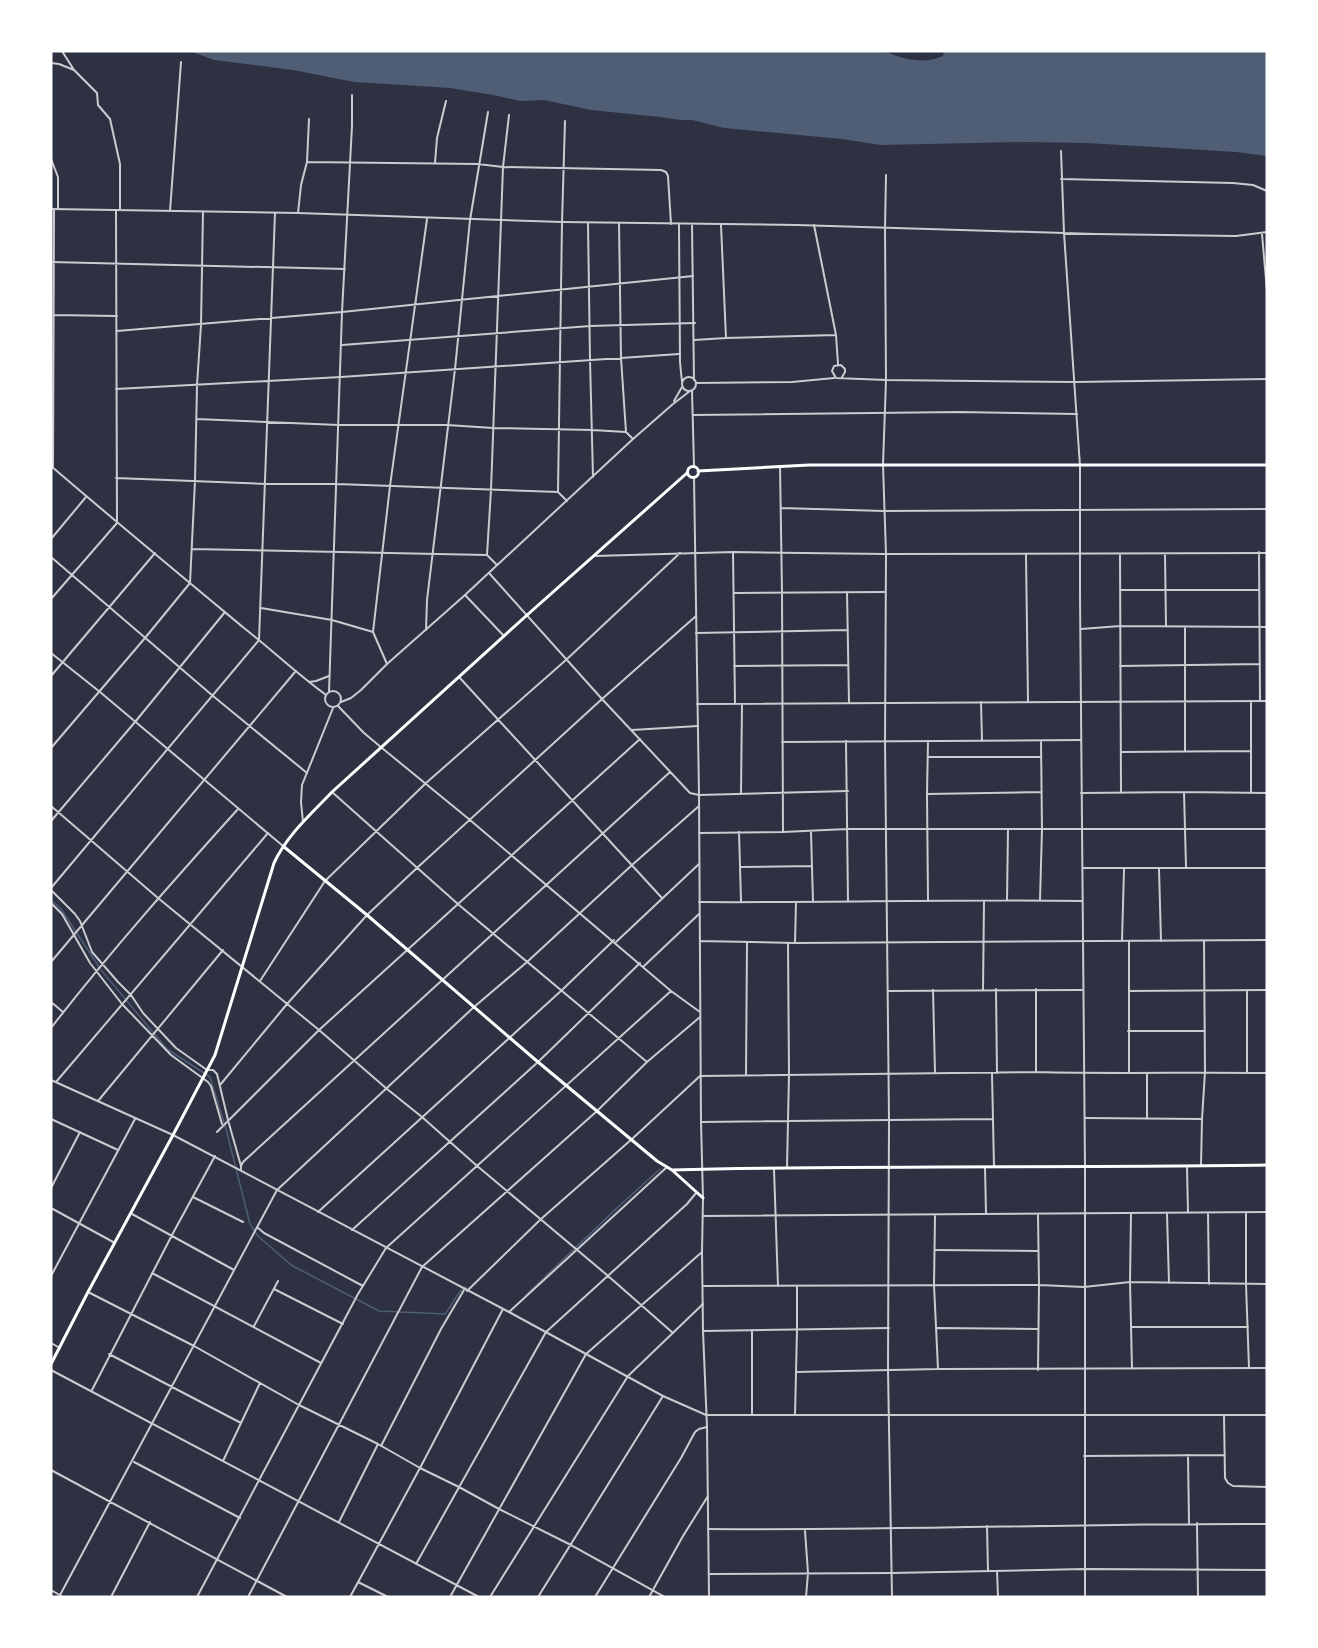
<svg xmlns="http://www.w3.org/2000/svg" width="1318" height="1648" font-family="'Source Sans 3',sans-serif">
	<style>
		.water { fill: #4f5d75 }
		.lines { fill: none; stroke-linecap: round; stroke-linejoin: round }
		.stream { stroke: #4f5d75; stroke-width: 1.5 }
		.minor { stroke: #caccd0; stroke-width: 2 }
		.tertiary { stroke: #caccd0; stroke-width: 2 }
		.secondary { stroke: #fff; stroke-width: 3 }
	</style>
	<rect width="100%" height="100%" fill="#2d3142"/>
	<path class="water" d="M190 51H884C903 59 923 65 943 56L944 51H1267V156L1236 152 1087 143 1023 142 881 145 842 139 724 128 692 120H680L660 117 591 110 544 100 521 101 493 95 450 88 354 82 293 70 214 60Z"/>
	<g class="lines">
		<path class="stream" d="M51 900 61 909 101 970 167 1049 210 1077 226 1129 250 1224 258 1236 291 1265 379 1311 445 1314C452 1305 456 1295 464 1287L467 1288
			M526 1295 618 1207 660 1169"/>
		<path class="minor" d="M62 51 74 70 97 93 98 105 110 119 120 164V209
			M51 63 59 64 74 70
			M1061 151 1064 233
			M51 159 58 177V209
			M307 162 478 164 503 167 661 170 666 172 668 176 671 224
			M435 163 437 138 446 101
			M1061 179 1233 183 1253 185 1267 191
			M170 211 181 62
			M298 213 301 185 307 162 309 119
			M588 223 590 360 593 477
			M619 223 621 358 626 432
			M721 225 726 338
			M814 225 836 335 838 364
			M885 228 886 175
			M51 262 345 269
			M54 315 117 316
			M117 331 342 312 693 276
			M694 340 726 338 836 335
			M342 345 590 326 695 323
			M842 377 845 372V369L841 365 834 366 832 371 836 378 886 380 1075 382 1267 379
			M696 383 792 382 834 378
			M116 389 341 377 679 354
			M693 415 959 412 1077 414
			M196 419 339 425H447L493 428 592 430 626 432 633 439
			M51 469 53 467 54 209
			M116 478 266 484H337L558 492 567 501
			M558 492 562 222 565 121
			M781 508 884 511 1267 509
			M51 539 86 497
			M192 549 487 555
			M733 552 735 704
			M1259 552 1260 701
			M1120 554 1121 793
			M1165 554 1166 627
			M1026 555 1028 702
			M595 556 733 552 886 554 1267 553
			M51 557 213 696 307 773
			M497 565 487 555 491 490 503 167 509 115
			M489 573 602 699 690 793 699 795 848 791
			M1121 590H1259
			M847 592 849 703
			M735 593 885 592
			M465 595 504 636
			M51 599 117 523 116 210
			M261 608 332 620 373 632
			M1185 627V750
			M1081 629 1120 626 1267 627
			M426 630 427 600 455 369 470 220 488 112
			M696 633 848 630
			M387 664 373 632 390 486 427 219
			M734 666 848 665
			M1120 666 1260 664
			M51 676 155 553
			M459 677 662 898
			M329 692 342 312 352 126V95
			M1251 701V792
			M981 702 982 741
			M697 704 1267 701
			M338 706 364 733 382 748 470 820 671 991 700 1012
			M632 730 698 726
			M846 741 848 901
			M928 741 927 794 928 900
			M782 742 1081 740
			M51 748 145 638 190 583 195 481 197 385 201 325 203 212
			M1121 752 1251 751
			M928 757H1041
			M332 792 459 905 647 1062
			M1184 792 1186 867
			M741 793 742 704
			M1081 793 1184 792 1267 793
			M927 794 1041 792
			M51 806 158 898 319 1030 387 1089 422 1117 476 1165 607 1275 673 1333
			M51 821 135 722 225 612
			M739 832 741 901
			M783 832 847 829H1267
			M811 832 813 902
			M699 833 783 832 782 592 780 466
			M740 867 812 866
			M1083 868H1267
			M1159 869 1161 941
			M51 888 259 640 275 213
			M51 890 75 914 80 921 92 952 118 982 131 995 143 1013 176 1048 207 1070H213L217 1074 228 1120 241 1166
			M1007 900 1008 829
			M1040 900 1042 829 1041 741
			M699 902C827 903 955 899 1082 901
			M51 903 62 914 90 963 122 1004 171 1055 208 1082 211 1086 222 1124
			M1122 941 1124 869
			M1129 941V1073
			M616 942 699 864
			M795 943 796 902
			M51 962 295 672
			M644 966 699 914
			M260 981 325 881 426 783 566 660 680 553
			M996 989 997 1073
			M933 990 935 1073
			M983 990 984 901
			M1247 990V1073
			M888 991 1082 990
			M1129 991 1267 990
			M51 1002 63 1012
			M51 1028C110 952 174 880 238 809
			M1128 1031H1205
			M1036 1072V989
			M746 1074 747 942
			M992 1074 994 1167
			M1147 1074V1119
			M51 1080 173 1135
			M56 1082 268 833
			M220 1085 287 1004 367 915 418 867 602 699 696 616
			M98 1101 223 950
			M1085 1118 1202 1119
			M51 1119 118 1150
			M701 1122 992 1119
			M217 1132 319 1030 640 739
			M1201 1166 1202 1119 1205 1072 1204 941
			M787 1167 789 1074 788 943
			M1187 1167 1188 1213
			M985 1168 986 1213
			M774 1169 778 1286
			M241 1170V1166L243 1162 670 772
			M51 1188 80 1132
			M193 1197 243 1222
			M51 1208 115 1243
			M318 1212 562 990 614 940
			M1131 1213 1130 1282 1132 1369
			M1208 1213 1209 1284
			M1246 1213V1284L1249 1368
			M132 1214 234 1270
			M1038 1214 1039 1285 1038 1370
			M1167 1214 1169 1283
			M703 1216 1267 1212
			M935 1216 934 1285 938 1369
			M257 1227 264 1233 363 1286
			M352 1230 538 1062 640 963
			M936 1250 1038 1251
			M152 1273 321 1363
			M51 1276 135 1119
			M703 1286 1039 1285 1084 1287 1130 1282 1267 1284
			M274 1289 343 1324
			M467 1291 541 1219 632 1139 700 1076 1036 1072C1113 1074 1190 1072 1267 1073
			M88 1292 194 1346 299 1405 378 1444 420 1468 459 1487 499 1509 571 1545 665 1597
			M509 1312 667 1167
			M254 1326 278 1281
			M1132 1327H1248
			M937 1328 1037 1329
			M703 1331 889 1328
			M752 1331V1415
			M51 1343 60 1348
			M109 1354 241 1423
			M51 1370 479 1597
			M796 1372 938 1369 1267 1368
			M92 1390 172 1235 215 1156
			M795 1415 797 1330V1286
			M1224 1415 1225 1478 1228 1483 1233 1486 1267 1487
			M381 1446 441 1329 464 1290
			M1188 1455 1189 1523
			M1084 1456 1225 1455
			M223 1461 260 1383
			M134 1462 240 1518
			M51 1470 287 1597
			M339 1522 378 1444
			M1197 1523 1198 1597
			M987 1526 988 1571
			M708 1529C895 1531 1081 1523 1267 1524
			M805 1531 808 1573 806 1597
			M416 1564 546 1332 687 1204 696 1193
			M997 1571 998 1597
			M710 1574 892 1573 1085 1569 1267 1570
			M358 1582 388 1597
			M51 1590 63 1597
			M59 1597 277 1190 474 1007 527 962 632 865 699 806
			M111 1597 150 1522
			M197 1597 358 1294 386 1248 671 991
			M248 1597 422 1267 597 1111 647 1062 700 1017
			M350 1597 420 1468 503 1309
			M450 1597 586 1354 702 1252
			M490 1597 628 1376 703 1304
			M538 1597 663 1396
			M595 1597 681 1458 695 1432 699 1429 707 1427
			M649 1597 683 1536 708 1496"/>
		<path class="tertiary" d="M51 209 298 213 562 222 797 225 1096 234 1236 236 1267 232
			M679 224 680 362 682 382
			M692 224 694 380
			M885 228 886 380 883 465 886 554 885 741 889 1119 888 1370 892 1597
			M1064 233 1080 466V596L1085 1167V1597
			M1262 234 1267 291
			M682 384a7 7 0 1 1 14 0a7 7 0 1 1-14 0Z
			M692 391 694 466
			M674 401 682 387
			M51 466C115 521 179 574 244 628 272 650 297 674 326 695
			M694 477 699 795 701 1122 703 1198 702 1252 703 1331 707 1427 709 1597
			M51 653 100 692 283 846
			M309 682 316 681 329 676
			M325 699a8 8 0 1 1 16 0a8 8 0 1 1-16 0Z
			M341 702 351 698 361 690 387 664 465 595 633 439 673 404 690 391
			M303 822 301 802 302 785 333 708
			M700 941 795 943 1267 940
			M173 1135 509 1312 663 1396 706 1415H1267"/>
		<path class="secondary" d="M687.5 472a5.5 5.5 0 1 1 11 0a5.5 5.5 0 1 1-11 0Z
			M698 471 809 465H1267
			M283 846 367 915 538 1062 657 1161 672 1170C870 1165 1069 1168 1267 1165
			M672 1170 703 1198
			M51 1364 88 1292 173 1135 215 1055 274 863C287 835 311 814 332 792L526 616 687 473"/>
	</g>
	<rect width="1318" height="1648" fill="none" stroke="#ffffff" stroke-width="105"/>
</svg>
